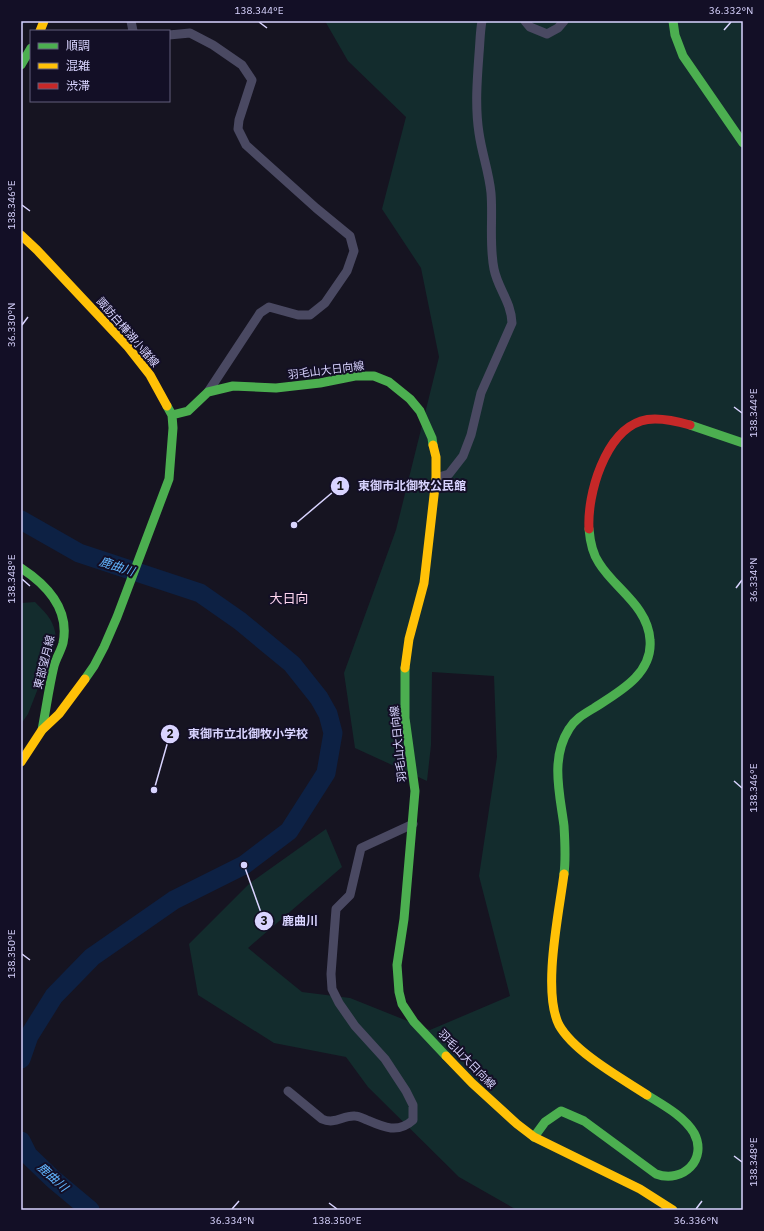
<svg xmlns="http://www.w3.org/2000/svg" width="764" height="1231" font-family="'IBM Plex Sans','Noto Sans JP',sans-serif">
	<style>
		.green { fill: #132c2d }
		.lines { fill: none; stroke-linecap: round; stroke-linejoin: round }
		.stream { stroke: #0d2144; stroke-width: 3 }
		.river { stroke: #0d2144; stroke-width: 19 }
		.street { stroke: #4a4962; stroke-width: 9 }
		.fast { stroke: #4caf50; stroke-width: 9 }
		.slow { stroke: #ffc107; stroke-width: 9 }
		.jam { stroke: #c62828; stroke-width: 9 }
		.ticks { fill: none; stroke: #d9d4ff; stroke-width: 1.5 }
		.labels { text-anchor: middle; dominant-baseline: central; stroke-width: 4; stroke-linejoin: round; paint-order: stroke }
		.street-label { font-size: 11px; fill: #d9d4ff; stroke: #130f26 }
		.water-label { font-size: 12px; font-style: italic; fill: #62b6ff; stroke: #130f26 }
		.quarter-label { font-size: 13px; fill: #ffd6f0; stroke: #130f26 }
		.leader { fill: none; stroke: #d9d4ff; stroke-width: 1.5 }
		.callout-dot { fill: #d9d4ff; stroke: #130f26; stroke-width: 1.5 }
		.mark-label { font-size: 12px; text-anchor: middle; font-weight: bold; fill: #111 }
		.callout-label { font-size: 12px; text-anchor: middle; font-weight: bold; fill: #d9d4ff; stroke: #130f26; stroke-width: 4; stroke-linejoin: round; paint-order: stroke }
		.neatline { fill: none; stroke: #d9d4ff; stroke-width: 1.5 }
		.ticks-label { font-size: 10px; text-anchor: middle; fill: #d9d4ff }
	</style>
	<rect width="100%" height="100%" fill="#161421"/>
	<path class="green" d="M325 21H743V1210H517L459 1177 368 1087 346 1057 274 1043 198 995 189 944 250 883 326 829 342 867 248 948 302 992 350 998 430 1030 510 996 479 876 497 757 494 676 432 672 431 745 427 781 355 748 344 673 396 530 439 357 421 268 382 209 406 117 348 61Z
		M35 602C48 615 56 623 56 642L28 714 21 724V603Z"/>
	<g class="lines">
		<path class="stream" d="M21 24 24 21"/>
		<path class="river" d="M21 520 79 553 200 593 240 621 292 664 319 698 328 714 333 733 326 773 289 831 244 865 174 900 92 957 54 996 29 1036 21 1059
			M21 1141 28 1155 53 1179 90 1210"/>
		<path class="street" d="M131 21 133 31
			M525 21 530 27 547 34 558 28 564 21
			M169 35 190 33 213 45 242 65 252 80 239 120 238 129 246 145 316 208 350 236 354 251 347 271 325 303 310 315H298L269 307 260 313 208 392
			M436 478 449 474 463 456 471 435 481 393 512 323C511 301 498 289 494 269 489 244 493 218 491 193 489 172 482 154 479 133 475 107 477 81 479 54 480 43 480 32 482 21
			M288 1091 322 1119C335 1125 343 1115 355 1116 359 1116 364 1119 367 1120 383 1127 398 1134 413 1120V1105L406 1091 385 1059 355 1026 339 1003 332 989 331 974 336 909 350 895 361 848 413 824"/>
		<path class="fast" d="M673 21 675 35 683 56 743 143
			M21 65 31 48
			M172 415 188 411 208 392 233 386 276 388 320 383 355 376H374L389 382 410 399 420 411 432 438 433 445
			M690 425 743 443
			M21 568C47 585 70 609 63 643 61 651 56 658 54 666 49 687 46 709 42 730
			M405 668V718L415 791 404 919 397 965 399 992 402 1004 414 1022 446 1056
			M85 679 94 666 104 647 117 617 169 479 173 428 172 415 167 406
			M564 874C566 858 565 842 564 826 560 794 550 759 569 729 575 719 584 714 594 708 619 692 653 674 650 640 648 606 615 589 599 563 592 553 590 541 589 529
			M534 1137 545 1122 561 1111 584 1121 656 1174C683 1184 708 1159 694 1133 684 1116 663 1105 647 1095"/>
		<path class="slow" d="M40 31 44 21
			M21 235 37 250 128 347 150 375 167 406
			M405 668 409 639 424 583 436 478V457L433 445
			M21 762 42 730 59 714 85 679
			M564 874C559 913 542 991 559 1025 574 1052 621 1078 647 1095
			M446 1056 472 1083 517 1124 534 1137 640 1189 673 1210"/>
		<path class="jam" d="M589 529C587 494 605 433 641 421 656 416 676 421 690 425"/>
	</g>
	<path class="ticks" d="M259 22 267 28M724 30 731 22M22 205 30 211M22 325 28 317M734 407 742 413M22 579 30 586M736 588 742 580M734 781 742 788M22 954 30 960M734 1156 742 1162M329 1203 337 1209M232 1209 239 1201M696 1209 702 1201"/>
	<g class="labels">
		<g class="street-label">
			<text transform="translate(128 332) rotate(49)">諏訪白樺湖小諸線</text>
			<text transform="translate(326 370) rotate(-7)">羽毛山大日向線</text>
			<text transform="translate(44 662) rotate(-76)">東部望月線</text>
			<text transform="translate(398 744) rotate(-96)">羽毛山大日向線</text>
			<text transform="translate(467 1059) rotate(46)">羽毛山大日向線</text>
		</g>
		<g class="water-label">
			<text transform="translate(117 566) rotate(18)">鹿曲川</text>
			<text transform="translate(53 1177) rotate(42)">鹿曲川</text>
		</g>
		<g class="quarter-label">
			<text x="289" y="598">大日向</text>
		</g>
	</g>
	<path class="leader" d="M294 525L340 486M154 790L170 734M244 865L264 921"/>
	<g class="callout-dot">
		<circle cx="294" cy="525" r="4"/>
		<circle cx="154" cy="790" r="4"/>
		<circle cx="244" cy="865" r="4"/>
		<circle cx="340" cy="486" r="10"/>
		<circle cx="170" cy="734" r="10"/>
		<circle cx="264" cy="921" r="10"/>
	</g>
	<g class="mark-label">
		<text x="340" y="490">1</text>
		<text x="170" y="738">2</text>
		<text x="264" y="925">3</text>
	</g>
	<g class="callout-label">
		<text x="412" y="490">東御市北御牧公民館</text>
		<text x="248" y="738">東御市立北御牧小学校</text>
		<text x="300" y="925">鹿曲川</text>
	</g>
	<rect width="764" height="1231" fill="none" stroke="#130f26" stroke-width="44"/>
	<rect x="30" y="30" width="140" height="72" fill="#130f26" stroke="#625e7d"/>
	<rect x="38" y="43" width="20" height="6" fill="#4caf50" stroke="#625e7d"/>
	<text x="66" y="50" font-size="12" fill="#d9d4ff">順調</text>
	<rect x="38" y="63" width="20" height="6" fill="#ffc107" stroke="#625e7d"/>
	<text x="66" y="70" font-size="12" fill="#d9d4ff">混雑</text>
	<rect x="38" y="83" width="20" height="6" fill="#c62828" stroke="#625e7d"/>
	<text x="66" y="90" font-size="12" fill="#d9d4ff">渋滞</text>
	<rect x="22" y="22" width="720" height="1187" class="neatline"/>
	<g class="ticks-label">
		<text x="259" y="14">138.344°E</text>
		<text x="731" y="14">36.332°N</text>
		<text transform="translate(11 205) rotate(-90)" y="4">138.346°E</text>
		<text transform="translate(11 325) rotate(-90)" y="4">36.330°N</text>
		<text transform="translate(753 413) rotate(-90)" y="4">138.344°E</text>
		<text transform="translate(11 579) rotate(-90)" y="4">138.348°E</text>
		<text transform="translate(753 580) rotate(-90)" y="4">36.334°N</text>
		<text transform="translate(753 788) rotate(-90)" y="4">138.346°E</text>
		<text transform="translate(11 954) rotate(-90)" y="4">138.350°E</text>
		<text transform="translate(753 1162) rotate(-90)" y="4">138.348°E</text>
		<text x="232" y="1224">36.334°N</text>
		<text x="337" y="1224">138.350°E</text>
		<text x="696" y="1224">36.336°N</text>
	</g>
</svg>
